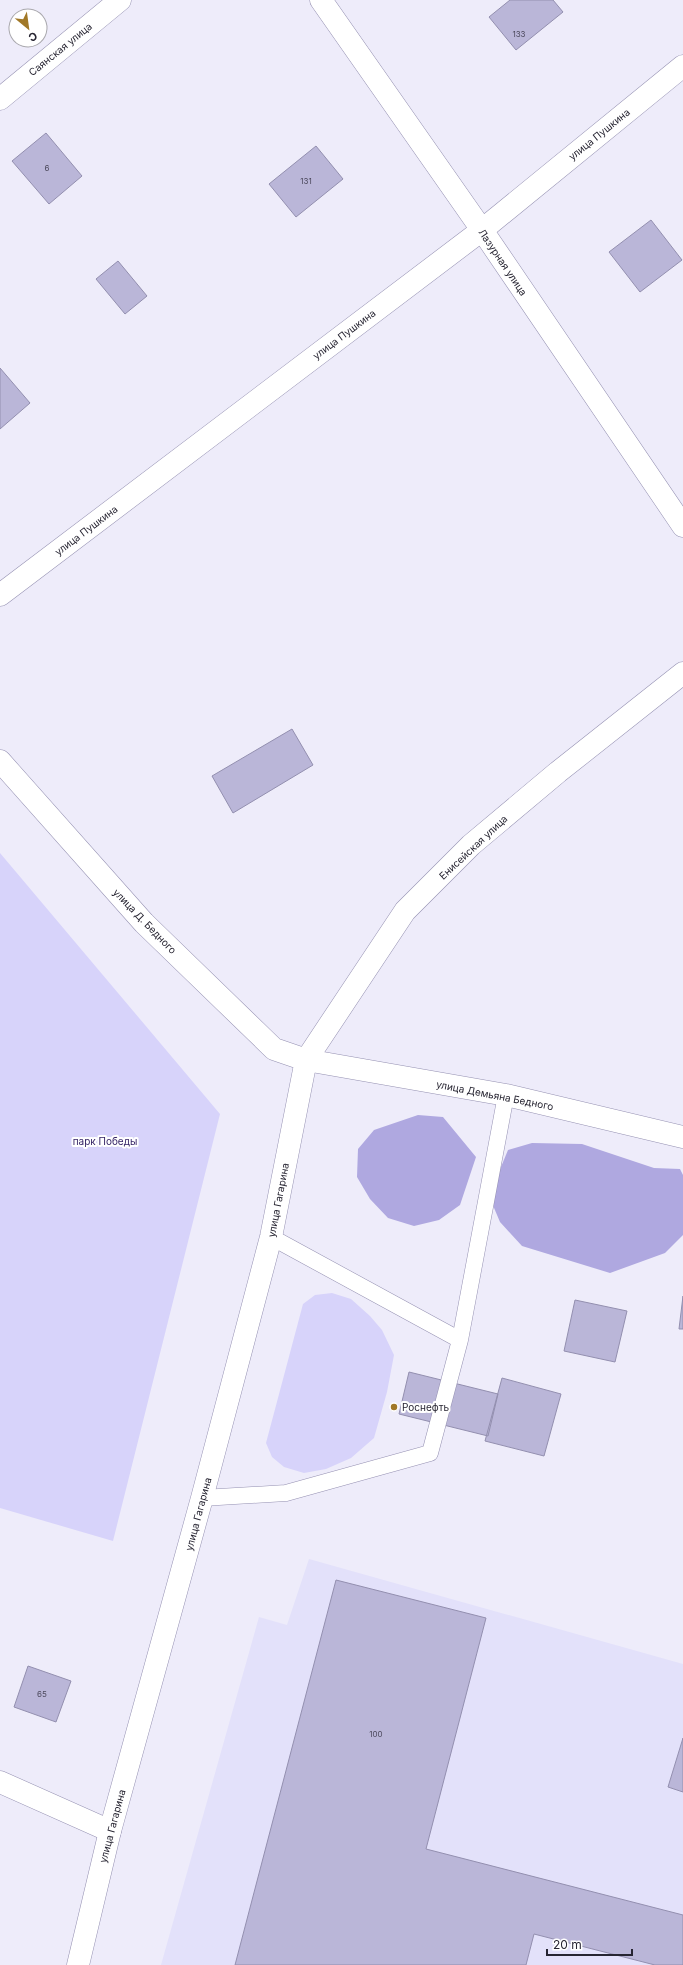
<svg xmlns="http://www.w3.org/2000/svg" width="683" height="1965" font-family="Inter,sans-serif">
	<style>
		.built { fill: #e3e1fa }
		.green { fill: #d7d3fa }
		.forest { fill: #afa8e0 }
		.building { fill: #bab6d8; stroke: #938faf }
		.lines { fill: none; stroke-linecap: round; stroke-linejoin: round }
		.service-casing { stroke: #9591b2; stroke-width: 17 }
		.minor-casing { stroke: #9591b2; stroke-width: 23 }
		.tertiary-casing { stroke: #9591b2; stroke-width: 23 }
		.service { stroke: #fff; stroke-width: 16 }
		.minor { stroke: #fff; stroke-width: 22 }
		.tertiary { stroke: #fff; stroke-width: 22 }
		.poi-dot { fill: #a17827; stroke: #fff; stroke-width: 1.5 }
		.labels { text-anchor: middle; dominant-baseline: central; stroke-width: 4; stroke-linejoin: round; paint-order: stroke }
		.number-label { font-size: 8px; fill: #4c495c }
		.street-label { font-size: 10px; fill: #272532; stroke: #fff }
		.park-label { font-size: 10px; fill: #332264; stroke: #fff }
		.poi-label { font-size: 10px; fill: #272532; stroke: #fff; text-anchor: start }
	</style>
	<rect width="100%" height="100%" fill="#eeecfa"/>
	<path class="built" d="M309 1559 683 1664V1965H161L259 1617 287 1625Z"/>
	<path class="green" d="M0 853 220 1114 113 1541 0 1508Z
		M332 1293 351 1299 370 1316 382 1330 394 1355 387 1392 374 1438 351 1458 326 1469 304 1473 284 1467 272 1457 266 1443 303 1304 315 1295Z"/>
	<path class="forest" d="M418 1115 443 1117 476 1157 460 1205 439 1220 414 1226 388 1218 370 1199 357 1177 358 1149 374 1130Z
		M532 1143 582 1144 654 1168 680 1169 683 1175V1235L665 1253 610 1273 522 1246 500 1222 489 1196 508 1150Z"/>
	<path class="building" d="M510 0H553L563 12 516 50 489 17Z
		M46 133 82 176 49 204 12 161Z
		M316 146 343 179 296 217 269 184Z
		M651 220 682 260 640 292 609 252Z
		M118 261 147 296 125 314 96 279Z
		M0 368 30 403 0 429Z
		M292 729 313 765 233 813 212 776Z
		M683 1296V1329H679Z
		M575 1300 627 1311 615 1362 564 1351Z
		M409 1372 498 1394 488 1436 399 1414Z
		M502 1378 561 1394 544 1456 485 1441Z
		M336 1580 486 1618 426 1849 683 1915V1965H655L534 1934 526 1965H235Z
		M28 1666 71 1681 56 1722 14 1707Z
		M683 1738V1792L668 1787Z"/>
	<g class="lines">
		<g class="service-casing">
			<path id="service" d="M460 1340 506 1095
				M202 1498 286 1493 430 1453 460 1340 271 1237"/>
		</g>
		<g class="minor-casing">
			<path id="minor" d="M321 0 482 230 683 526
				M0 99 120 0
				M0 595 482 230 683 66
				M306 1060 405 911 471 845 558 772 683 673
				M0 1782 110 1831"/>
		</g>
		<g class="tertiary-casing">
			<path id="tertiary" d="M0 761 144 923 274 1049 306 1060 506 1095 683 1137
				M78 1965 110 1831 202 1498 271 1237 306 1060"/>
		</g>
		<use href="#service" class="service"/>
		<use href="#minor" class="minor"/>
		<use href="#tertiary" class="tertiary"/>
	</g>
	<circle class="poi-dot" cx="394" cy="1407" r="4"/>
	<g class="labels">
		<g class="number-label">
			<text x="519" y="34">133</text>
			<text x="47" y="168">6</text>
			<text x="306" y="181">131</text>
			<text x="42" y="1694">65</text>
			<text x="376" y="1734">100</text>
		</g>
		<g class="street-label">
			<text transform="translate(60 49) rotate(-39)">Саянская улица</text>
			<text transform="translate(599 134) rotate(-39)">улица Пушкина</text>
			<text transform="translate(503 262) rotate(56)">Лазурная улица</text>
			<text transform="translate(344 334) rotate(-37)">улица Пушкина</text>
			<text transform="translate(86 530) rotate(-37)">улица Пушкина</text>
			<text transform="translate(473 847) rotate(-43)">Енисейская улица</text>
			<text transform="translate(145 921) rotate(46)">улица Д. Бедного</text>
			<text transform="translate(495 1095) rotate(11)">улица Демьяна Бедного</text>
			<text transform="translate(278 1200) rotate(-79)">улица Гагарина</text>
			<text transform="translate(198 1514) rotate(-75)">улица Гагарина</text>
			<text transform="translate(112 1826) rotate(-75)">улица Гагарина</text>
		</g>
		<g class="park-label">
			<text x="105" y="1141">парк Победы</text>
		</g>
		<g class="poi-label">
			<text x="402" y="1407">Роснефть</text>
		</g>
	</g>
	<g transform="translate(28 28) rotate(151)"><circle r="19" fill="#ffffff" stroke="#a9a8ad"/>
	<path d="M0-3L7 15L0 10L-7 15Z" fill="#a17827"/>
	<text y="-6" font-size="11" font-weight="bold" text-anchor="middle" fill="#272532">С</text>
	</g>
	<path d="M547 1949v6h85v-6" fill="none" stroke="#272532" stroke-width="2"/>
	<text x="553" y="1949" font-size="12" fill="#272532" stroke="#ffffff" stroke-width="3" paint-order="stroke">20 m</text>
</svg>
